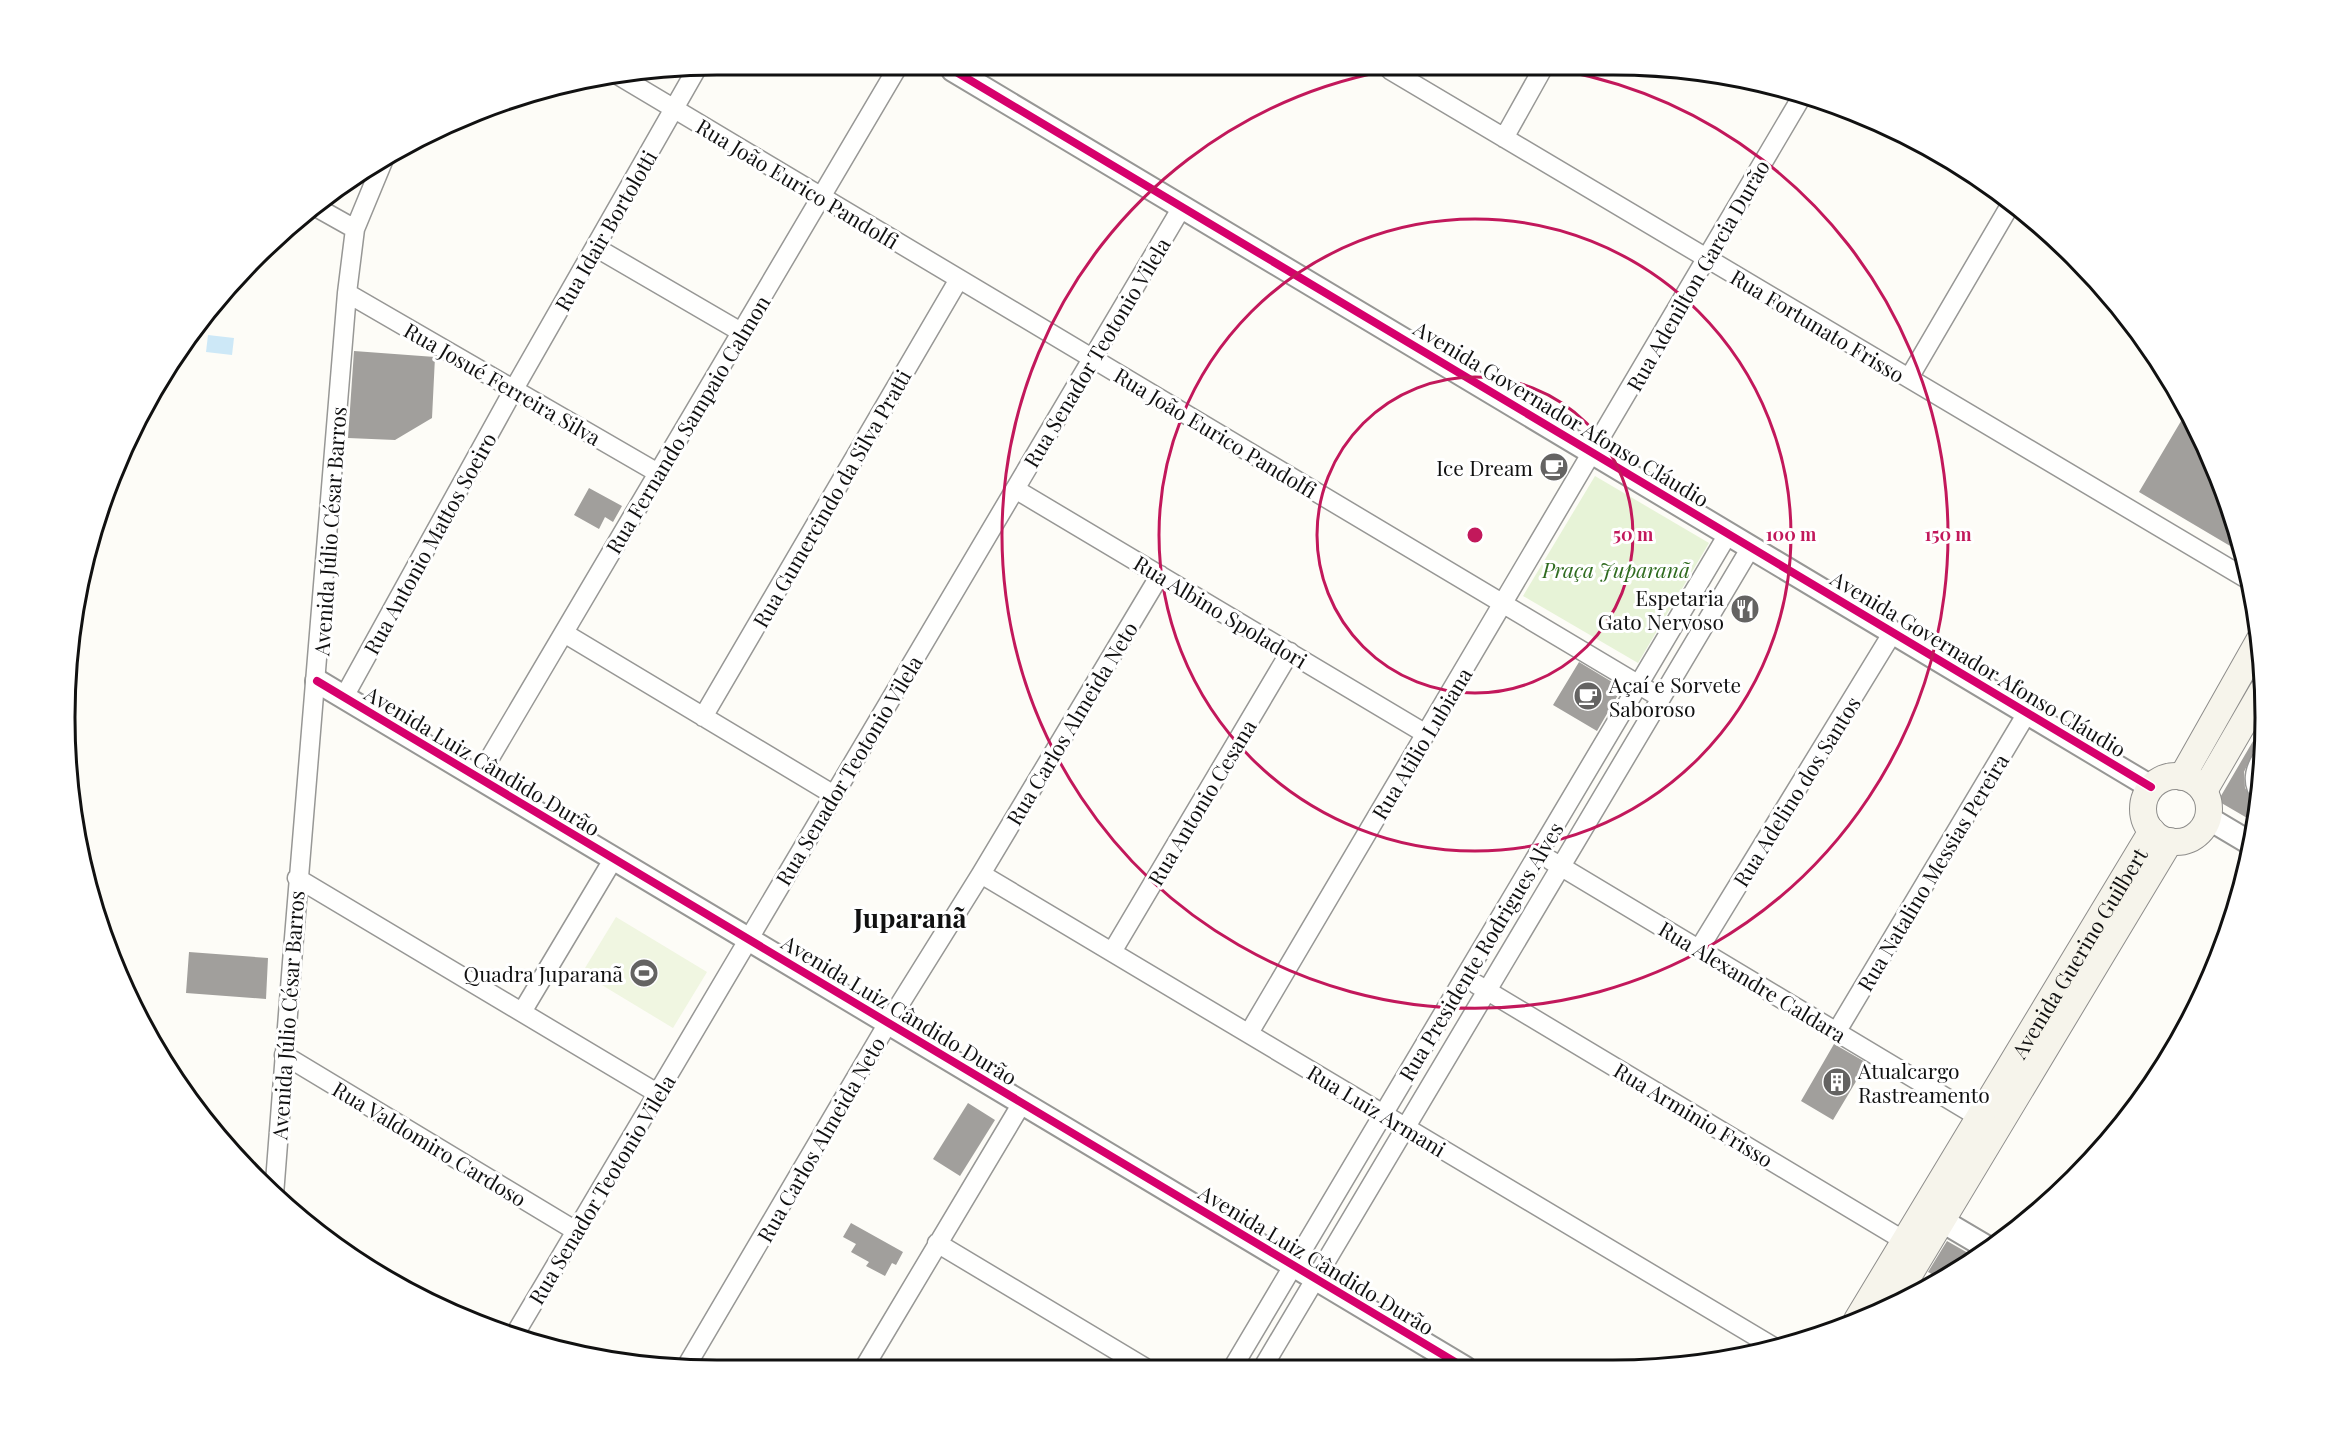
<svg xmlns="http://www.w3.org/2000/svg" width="2330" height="1435" font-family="'Playfair Display',serif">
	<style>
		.green { fill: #e7f3d7 }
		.forest { fill: #d8eac5 }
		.pitch { fill: #f0f6e1 }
		.water { fill: #cde8f7 }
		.building { fill: #a19f9c }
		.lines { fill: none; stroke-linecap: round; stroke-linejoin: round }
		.service-casing { stroke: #979795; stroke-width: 12 }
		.minor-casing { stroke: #979795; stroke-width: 21 }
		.tertiary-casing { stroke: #979795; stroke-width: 26 }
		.secondary-casing { stroke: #8e8d8b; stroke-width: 28 }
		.service { stroke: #fffffe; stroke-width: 9 }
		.minor { stroke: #fffffe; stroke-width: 18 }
		.tertiary { stroke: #fffffe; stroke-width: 22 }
		.secondary { stroke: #f6f4eb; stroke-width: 26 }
		.cycleway-casing { stroke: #fff; stroke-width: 11 }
		.cycleway { stroke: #d6006c; stroke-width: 8 }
		.ring { fill: none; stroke: #c2185b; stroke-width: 3 }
		.labels { text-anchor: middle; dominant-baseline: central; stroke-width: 6; stroke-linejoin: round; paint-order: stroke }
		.street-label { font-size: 21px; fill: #111; stroke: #fff }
		.poi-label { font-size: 21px; fill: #111; stroke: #fff; text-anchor: end }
		.park-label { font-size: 21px; font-style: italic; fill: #2f6b1f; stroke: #fff }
		.district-label { font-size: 27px; font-weight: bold; fill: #111; stroke: #fff }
		.rim { fill: none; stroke: #111; stroke-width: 3 }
		.centre { fill: #c2185b; stroke: #fff; stroke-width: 3 }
		.ring-label { font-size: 18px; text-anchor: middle; font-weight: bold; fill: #c2185b; stroke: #fff; stroke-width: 6; stroke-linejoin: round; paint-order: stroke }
	</style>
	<rect width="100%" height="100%" fill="#fdfcf7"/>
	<path class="green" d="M1595 476 1709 543 1638 663 1523 596Z"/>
	<path class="forest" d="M69 791 83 850 123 975 99 927Z"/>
	<path class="pitch" d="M616 917 707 972 673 1028 582 973Z"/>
	<path class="water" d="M208 335 234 338 232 355 206 352Z"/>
	<path class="building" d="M354 351 435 357 432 418 395 440 348 438Z
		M2187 411 2231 507 2242 553 2139 492Z
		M589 488 622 506 613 522 605 517 599 529 574 515Z
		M1579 662 1622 688 1597 731 1553 705Z
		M2263 724 2264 741 2254 750 2244 772 2245 788 2257 805 2254 822 2218 801Z
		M189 952 268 958 266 999 186 993Z
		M1834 1044 1867 1063 1833 1120 1801 1101Z
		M968 1103 995 1120 960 1176 933 1159Z
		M851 1223 903 1252 896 1265 892 1263 885 1276 866 1266 869 1262 851 1252 856 1244 843 1237Z
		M1947 1241 1975 1257 1943 1280 1928 1272Z"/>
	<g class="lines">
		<g class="service-casing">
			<path id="service" d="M2258 799C2244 782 2251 763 2264 748"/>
		</g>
		<g class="minor-casing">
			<path id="minor" d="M1390 70 2247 579
				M616 74 1661 698
				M1504 138 1542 70
				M314 206 355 229
				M595 247 741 332
				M347 293 658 473
				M1909 378 2012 202
				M1015 489 1426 734
				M564 633 834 795
				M344 697 514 389 696 70
				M703 717 959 279
				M478 778 896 70
				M1550 860 1990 1124
				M981 874 1772 1346
				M297 878 657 1093
				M1699 949 1893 632
				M1112 952 1290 652
				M1476 984 1913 1246
				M522 1012 614 858
				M1837 1031 2027 713
				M1249 1033 1801 98
				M284 1055 576 1231
				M274 1195C296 894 324 593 347 293L355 229 384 159
				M937 1243 1144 1367
				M515 1334 1182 207
				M687 1365 888 1023 981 874 1160 575
				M865 1366 1022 1103
				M1233 1367 1728 534
				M1263 1367 1751 547"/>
		</g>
		<g class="tertiary-casing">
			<path id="tertiary" d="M953 70 2151 787
				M317 681 1465 1368
				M2208 818 2250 843
				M1927 1212 1988 1248"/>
		</g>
		<g class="secondary-casing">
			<g id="secondary">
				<circle cx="2176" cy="809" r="33"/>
				<path d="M2182 777 2260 639"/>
				<path d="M2204 791 2262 691"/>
				<path d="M1891 1305 2170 841"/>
				<path id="s1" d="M1857 1320 2152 831"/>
			</g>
		</g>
		<use href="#service" class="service"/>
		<use href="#minor" class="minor"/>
		<use href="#tertiary" class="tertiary"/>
		<use href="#secondary" class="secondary"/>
		<g class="cycleway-casing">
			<path id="cycleway" d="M953 70 2151 787
				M317 681 1465 1368"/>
		</g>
		<use href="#cycleway" class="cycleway"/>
	</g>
	<g class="ring">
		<circle cx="1475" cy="535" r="158"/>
		<circle cx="1475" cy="535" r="316"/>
		<path d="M1565 71A473 473 0 1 1 1385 71"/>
	</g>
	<defs>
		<g id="cafe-disc" transform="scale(1.5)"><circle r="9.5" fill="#646362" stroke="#fff"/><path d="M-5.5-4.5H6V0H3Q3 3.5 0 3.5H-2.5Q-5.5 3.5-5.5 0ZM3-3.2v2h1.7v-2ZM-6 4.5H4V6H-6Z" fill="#fff"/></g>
		<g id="restaurant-disc" transform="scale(1.5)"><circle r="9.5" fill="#646362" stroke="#fff"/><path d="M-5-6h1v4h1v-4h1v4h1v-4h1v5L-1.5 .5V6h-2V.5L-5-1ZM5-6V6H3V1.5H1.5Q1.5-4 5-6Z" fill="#fff"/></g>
		<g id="stadium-disc" transform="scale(1.5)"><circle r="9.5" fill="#646362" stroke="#fff"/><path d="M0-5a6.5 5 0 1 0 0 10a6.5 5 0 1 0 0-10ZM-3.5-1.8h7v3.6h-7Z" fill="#fff"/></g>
		<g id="building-disc" transform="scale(1.5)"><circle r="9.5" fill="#646362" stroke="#fff"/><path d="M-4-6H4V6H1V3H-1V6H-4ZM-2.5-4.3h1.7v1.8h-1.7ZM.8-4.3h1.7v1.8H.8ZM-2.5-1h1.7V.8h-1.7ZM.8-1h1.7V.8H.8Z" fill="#fff"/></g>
	</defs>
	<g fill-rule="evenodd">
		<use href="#cafe-disc" x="1554" y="467"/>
		<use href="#restaurant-disc" x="1745" y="609"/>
		<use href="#cafe-disc" x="1588" y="696"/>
		<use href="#stadium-disc" x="644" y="973"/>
		<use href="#building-disc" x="1837" y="1082"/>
	</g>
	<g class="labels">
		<g class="street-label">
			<text transform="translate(798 183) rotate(31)">Rua João Eurico Pandolfi</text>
			<text transform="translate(605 230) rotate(-60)">Rua Idair Bortolotti</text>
			<text transform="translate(1697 275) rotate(-60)">Rua Adenilton Garcia Durão</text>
			<text transform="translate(1818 325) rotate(31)">Rua Fortunato Frisso</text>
			<text transform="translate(1096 352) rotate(-59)">Rua Senador Teotonio Vilela</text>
			<text transform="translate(503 383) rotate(30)">Rua Josué Ferreira Silva</text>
			<text transform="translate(1562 413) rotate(31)">Avenida Governador Afonso Cláudio</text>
			<text transform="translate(687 424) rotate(-59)">Rua Fernando Sampaio Calmon</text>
			<text transform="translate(1216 432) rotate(31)">Rua João Eurico Pandolfi</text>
			<text transform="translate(831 498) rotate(-60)">Rua Gumercindo da Silva Pratti</text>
			<text transform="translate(329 531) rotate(-86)">Avenida Júlio César Barros</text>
			<text transform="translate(429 543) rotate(-61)">Rua Antonio Mattos Soeiro</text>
			<text transform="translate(1221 611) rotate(31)">Rua Albino Spoladori</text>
			<text transform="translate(1979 663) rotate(31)">Avenida Governador Afonso Cláudio</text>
			<text transform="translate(1071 723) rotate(-59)">Rua Carlos Almeida Neto</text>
			<text transform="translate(1421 743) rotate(-59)">Rua Atilio Lubiana</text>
			<text transform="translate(483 760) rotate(31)">Avenida Luiz Cândido Durão</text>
			<text transform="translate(848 770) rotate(-59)">Rua Senador Teotonio Vilela</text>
			<text transform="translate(1796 791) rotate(-58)">Rua Adelino dos Santos</text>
			<text transform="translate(1201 802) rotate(-59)">Rua Antonio Cesana</text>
			<text transform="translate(1932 872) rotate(-59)">Rua Natalino Messias Pereira</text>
			<text transform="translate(1480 951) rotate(-59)">Rua Presidente Rodrigues Alves</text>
			<text stroke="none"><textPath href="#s1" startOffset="429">Avenida Guerino Guilbert</textPath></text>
			<text transform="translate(1753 981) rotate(31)">Rua Alexandre Caldara</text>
			<text transform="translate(900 1009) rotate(31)">Avenida Luiz Cândido Durão</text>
			<text transform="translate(287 1015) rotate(-86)">Avenida Júlio César Barros</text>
			<text transform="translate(1377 1110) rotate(31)">Rua Luiz Armani</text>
			<text transform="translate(1694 1114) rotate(31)">Rua Arminio Frisso</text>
			<text transform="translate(820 1139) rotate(-60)">Rua Carlos Almeida Neto</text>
			<text transform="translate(430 1143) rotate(31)">Rua Valdomiro Cardoso</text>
			<text transform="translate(601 1189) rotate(-59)">Rua Senador Teotonio Vilela</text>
			<text transform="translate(1317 1259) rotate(31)">Avenida Luiz Cândido Durão</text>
		</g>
		<g class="poi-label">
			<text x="1533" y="467">Ice Dream</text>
			<text x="1724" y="597">Espetaria<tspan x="1724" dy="24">Gato Nervoso</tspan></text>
			<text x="1609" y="684" text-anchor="start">Açaí e Sorvete<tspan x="1609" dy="24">Saboroso</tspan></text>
			<text x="623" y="973">Quadra Juparanã</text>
			<text x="1858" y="1070" text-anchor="start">Atualcargo<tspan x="1858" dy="24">Rastreamento</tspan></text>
		</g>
		<g class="park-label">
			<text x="1616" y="569">Praça Juparanã</text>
		</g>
		<g class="district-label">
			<text x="910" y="917">Juparanã</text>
		</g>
	</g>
	<path d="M0 0H2330V1435H0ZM717 75H1613A642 642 0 0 1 2255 717V718A642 642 0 0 1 1613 1360H717A642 642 0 0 1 75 718V717A642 642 0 0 1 717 75Z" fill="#fff" fill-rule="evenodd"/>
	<path class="rim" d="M717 75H1613A642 642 0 0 1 2255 717V718A642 642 0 0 1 1613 1360H717A642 642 0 0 1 75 718V717A642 642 0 0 1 717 75Z"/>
	<circle cx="1475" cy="535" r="9" class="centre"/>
	<g class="ring-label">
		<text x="1633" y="541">50 m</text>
		<text x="1791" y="541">100 m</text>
		<text x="1948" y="541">150 m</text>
	</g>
</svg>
